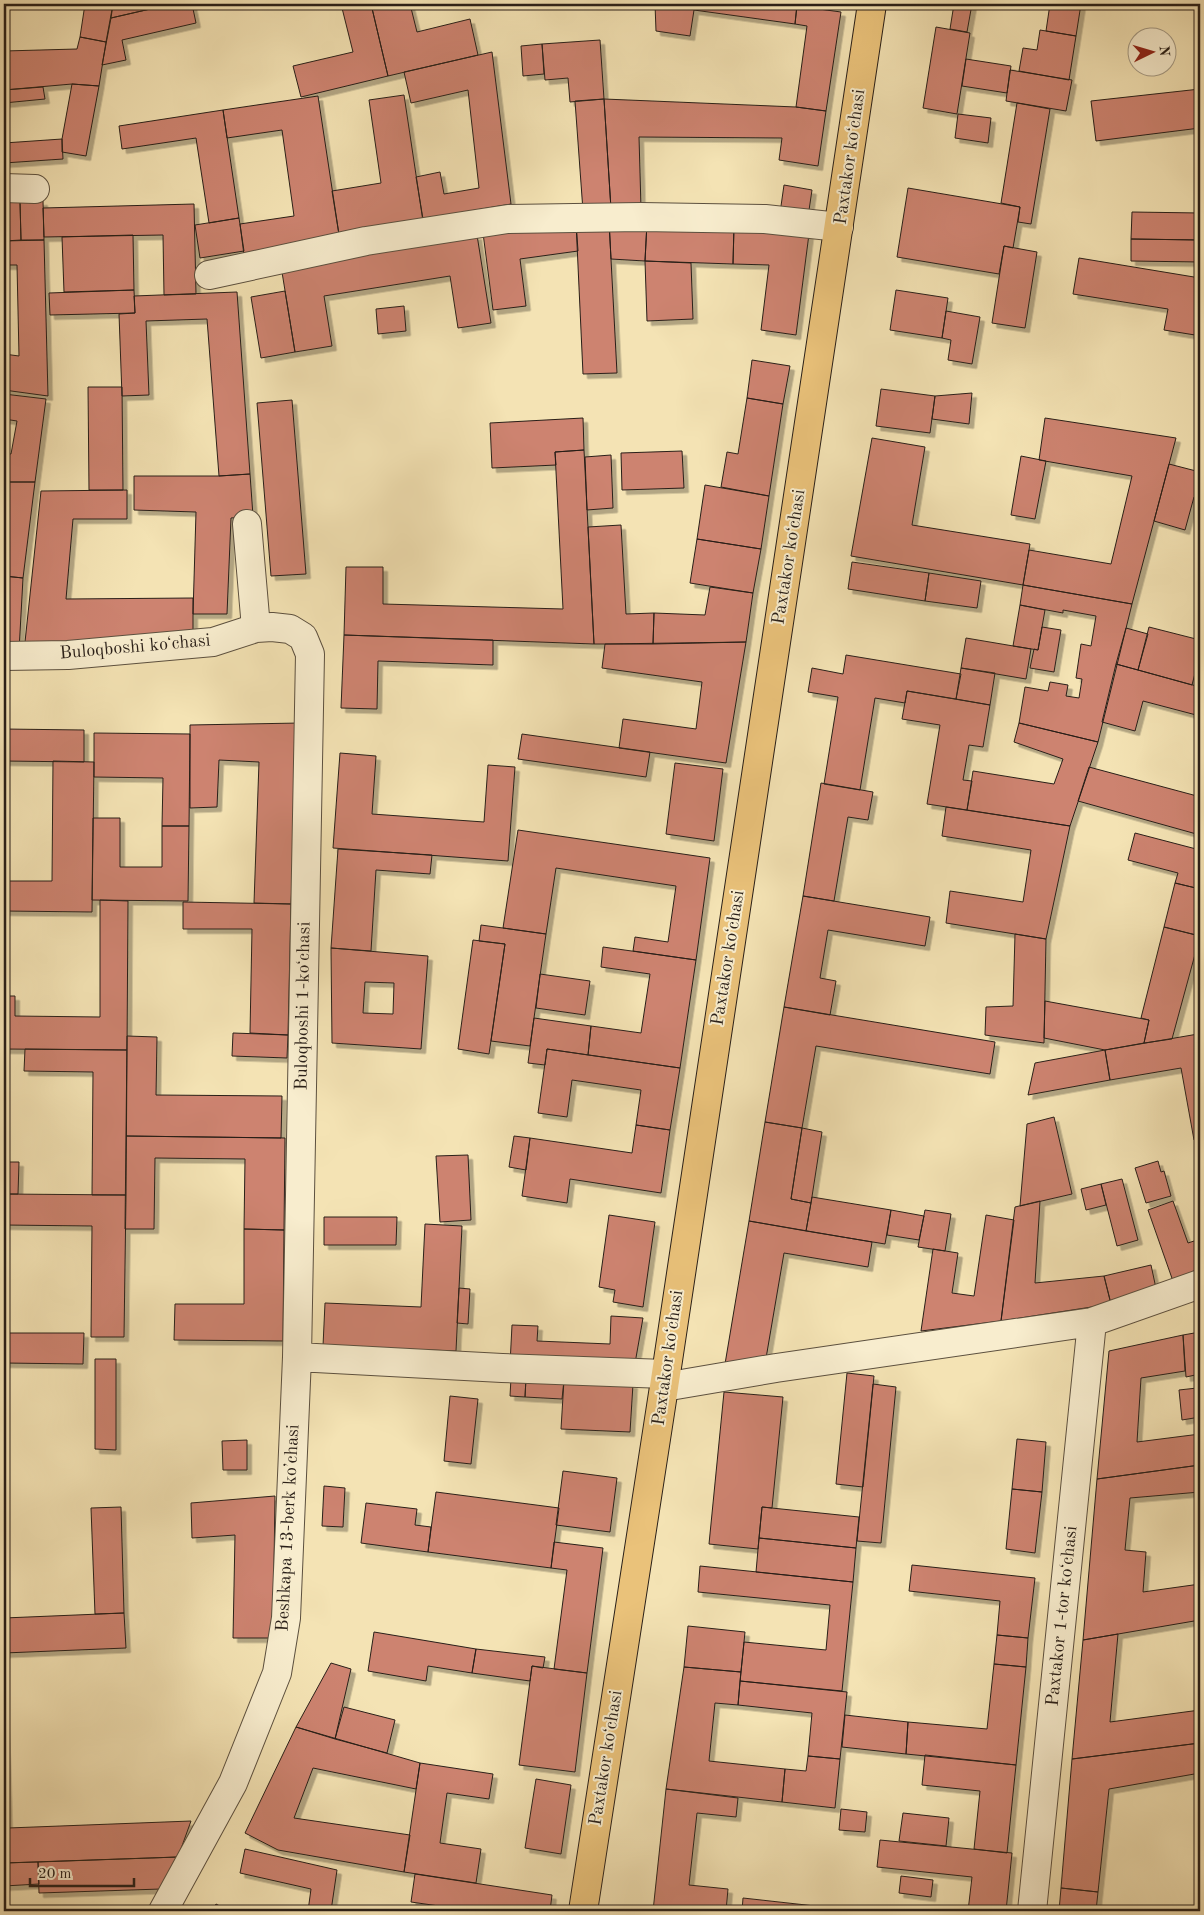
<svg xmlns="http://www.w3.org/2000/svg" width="1204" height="1915" font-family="'Old Standard TT',serif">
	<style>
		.building { fill: #cd8370; stroke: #291f18; fill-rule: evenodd; filter: url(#shadow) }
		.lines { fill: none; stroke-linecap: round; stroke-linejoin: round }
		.minor-casing { stroke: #5c503f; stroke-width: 30 }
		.major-casing { stroke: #291f18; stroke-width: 30 }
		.minor { stroke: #f8edce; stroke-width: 28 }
		.major { stroke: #eac27a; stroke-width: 28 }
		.labels { text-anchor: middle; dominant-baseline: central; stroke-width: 4; stroke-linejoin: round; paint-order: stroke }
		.street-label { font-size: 18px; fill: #291f18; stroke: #f8edce }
	</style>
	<defs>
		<filter id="shadow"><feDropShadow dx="4.5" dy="4.5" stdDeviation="0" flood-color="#0004"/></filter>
	</defs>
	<rect width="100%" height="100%" fill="#f4e3b4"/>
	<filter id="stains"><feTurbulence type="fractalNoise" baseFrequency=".004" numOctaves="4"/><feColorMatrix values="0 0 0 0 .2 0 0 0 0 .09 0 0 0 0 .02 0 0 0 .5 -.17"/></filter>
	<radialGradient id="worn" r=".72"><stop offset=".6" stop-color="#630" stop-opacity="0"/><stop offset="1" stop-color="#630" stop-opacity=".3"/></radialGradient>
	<path class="building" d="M85 4H113L106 42 80 37Z
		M113 4H172L111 18Z
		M172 4H192L196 23 122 40 126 60 102 65 111 18Z
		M341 4H371L388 76 301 97 293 66 353 52Z
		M371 4H410L417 32 470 19 478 55 388 76Z
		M655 4H797L795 24 694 10 690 36 656 31Z
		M954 4H972L967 32 950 29Z
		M1050 4H1081L1076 36 1046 31Z
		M797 6 841 12 826 111 796 107 807 26 795 24Z
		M936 27 970 33 957 114 923 108Z
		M1040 30 1076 36 1069 80 1019 71 1023 48 1037 50Z
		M80 37 106 42 99 86 72 84 4 90V51L77 49Z
		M600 40 604 99 570 102 568 78 545 80 542 44Z
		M542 44 544 74 523 76 521 46Z
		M492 52 511 204 423 219 416 177 440 172 444 194 479 188 468 90 411 103 404 72Z
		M966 59 1011 66 1007 93 962 86Z
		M1010 70 1072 80 1066 111 1006 101Z
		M72 84 99 86 86 156 62 152V139Z
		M43 87 45 99 4 103V90Z
		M1200 89V128L1096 141 1091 101Z
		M404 95 424 228 340 241 332 191 381 183 369 100Z
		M318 96 340 241 244 255 240 224 294 216 282 130 227 138 223 110Z
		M604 99 611 209 583 211 575 101Z
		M604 99 796 107 826 111 818 166 779 160 782 138 639 137 641 208 611 209Z
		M1017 103 1050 109 1031 224 1018 222 1020 207 1001 203Z
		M223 110 239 218 209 223 196 138 122 149 119 126Z
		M958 114 991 118 988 143 955 138Z
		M62 139 63 159 4 163V143Z
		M784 185 812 190 808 217 780 213Z
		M908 188 1020 207 1013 248 1004 246 999 274 897 257Z
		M43 201 44 240H21L20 202Z
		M4 202H20L21 240 4 241Z
		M194 204 196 294 164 295 163 235 44 237 43 208Z
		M1132 212 1200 213V240L1131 239Z
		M239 218 244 251 200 258 195 225Z
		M609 221 617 373 583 374 576 222Z
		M609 221 647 223 645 261 611 259Z
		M576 222 578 251 520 259 526 306 493 310 483 233Z
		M647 223 734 226 733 264 645 261Z
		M734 226 809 234 796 335 761 330 769 265 733 264Z
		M133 235 134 290 64 292 62 237Z
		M477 235 491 323 458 328 450 276 324 296 332 346 295 352 281 266Z
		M1131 239 1200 240V262L1131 261Z
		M44 240 48 396 4 390V354L19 356 17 265H4V241Z
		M1004 246 1037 252 1025 328 992 323Z
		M1079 258 1200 278V305L1195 335 1164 330 1168 309 1073 294Z
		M645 261 691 263 693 319 647 321Z
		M134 290 135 313 50 315 49 293Z
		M896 290 948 298 942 338 890 330Z
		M285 291 295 352 261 358 251 297Z
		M237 292 250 474 219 476 207 319 146 321 149 395 122 396 119 314 135 313 134 296Z
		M404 306 406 331 378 334 376 309Z
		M946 311 980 317 972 364 948 360 951 340 942 338Z
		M752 360 790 366 783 404 747 398Z
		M88 387H122L123 490H89Z
		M881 389 935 396 930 433 876 426Z
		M972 393 969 424 932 419 935 396Z
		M4 394 46 399 35 482H4V453L11 454 17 421 4 419Z
		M747 398 783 404 769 496 721 487 727 452 738 454Z
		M292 400 306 574 271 576 257 403Z
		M583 418 584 450 555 452 556 465 492 468 490 423Z
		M1045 418 1176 438 1132 604 1023 585 1029 550 1111 564 1132 476 1039 460Z
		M872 438 925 447 912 525 1030 544 1023 585 851 556Z
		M584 450 594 644 344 635 346 567H383V604L563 609 555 452Z
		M682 451 684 488 622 490 621 453Z
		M611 455 613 508 587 510 585 457Z
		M1021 456 1046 461 1035 519 1011 515Z
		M1169 464 1200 472V499L1194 497 1185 530 1154 521Z
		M250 474 253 516 231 518 227 614H193L196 512 134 510V476H219Z
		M4 482H35L23 578 4 576Z
		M705 485 769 496 761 549 697 539Z
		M127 490V519H73L66 599 193 598V641L25 642 41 491Z
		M621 525 626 614 654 613 653 644H594L588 527Z
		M697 539 761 549 753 593 690 583Z
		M852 562 929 573 925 601 848 589Z
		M929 573 981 581 977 608 925 601Z
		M4 576 23 578 19 651 4 652Z
		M1023 585 1132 604 1098 742 1019 723 1025 687 1048 691 1050 682 1068 685 1066 696 1079 698 1082 679 1076 678 1081 644 1091 646 1096 616 1063 610V613L1020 605Z
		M710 587 753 593 746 642 653 644 654 613 705 615Z
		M1020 605 1045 610 1038 650 1013 646Z
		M1042 627 1061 630 1054 672 1030 668 1034 649 1038 650Z
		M1149 627 1200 640V654L1192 685 1138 670Z
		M1126 628 1148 634 1138 670 1116 664Z
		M344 635 493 640V665L378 661 377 709 341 708Z
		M966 638 1031 649 1026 679 961 668Z
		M746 642 726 763 619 748 623 719 696 729 702 682 602 668 605 644Z
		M846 655 961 674 956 699 907 691 905 703 875 698 860 790 824 784 838 697 808 692 812 668 843 674Z
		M1116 664 1200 687V716L1143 701 1135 731 1102 722Z
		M961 668 995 673 990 705 956 699Z
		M907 691 990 705 983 747 969 745 963 780 972 781 967 810 927 804 940 725 902 719Z
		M300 723 291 904 254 903 259 762 219 760 217 807 190 808V725Z
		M1019 723 1098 742 1070 826 967 810 973 771 1054 784 1063 759 1014 742Z
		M4 729 84 730V762L4 761Z
		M94 733 190 734 189 826H162L163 778 94 777Z
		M522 734 650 752 646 777 518 759Z
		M340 753 376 756 372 814 484 822 488 765 515 767 508 861 333 848Z
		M53 761 94 762 92 912 4 911V881H52Z
		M675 763 723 769 714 841 666 834Z
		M1089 767 1197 796 1200 785V835L1078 801Z
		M821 783 873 792 868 820 848 817 834 901 803 896Z
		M946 807 1070 826 1046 939 946 923 950 891 1023 902 1031 850 942 836Z
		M93 818H120V867H162V826H189L188 901 92 900Z
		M518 830 710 858 696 960 633 951 635 937 668 942 676 886 556 868 546 934 503 928Z
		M1135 833 1200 850V889L1175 883 1178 873 1128 860Z
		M338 849 432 855 430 874 376 870 371 951 331 948Z
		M1175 883 1200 889V936L1164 927Z
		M803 896 930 917 925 946 828 930 820 978 836 981 830 1015 784 1007Z
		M100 900 128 901 127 1050 4 1049V996H15V1016L100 1017Z
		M183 902 291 904 288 1035 250 1033 252 929H183Z
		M481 925 546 934 530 1046 491 1041 505 944 479 941Z
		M1164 927 1200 936 1172 1039 1144 1043 1149 1020 1141 1018Z
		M1015 934 1046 939 1044 1043 985 1035 986 1007 1013 1006Z
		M473 940 505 944 489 1054 458 1049Z
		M603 947 696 960 680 1068 588 1055 591 1026 641 1033 650 974 601 967Z
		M331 948 428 956 421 1049 332 1043ZM365 982 394 983 393 1014 363 1013Z
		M540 974 590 981 585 1015 536 1008Z
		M1045 1001 1149 1020 1144 1043 1105 1050 1044 1038Z
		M784 1007 995 1042 990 1074 816 1046 802 1128 765 1122Z
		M534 1018 591 1026 588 1055 547 1049 545 1065 528 1063Z
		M233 1033 288 1035 287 1058 232 1056Z
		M1198 1034 1200 1037V1140H1194L1181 1068 1110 1080 1105 1050Z
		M127 1036 157 1037 156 1095 282 1096 281 1138 126 1136Z
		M25 1049 127 1050 126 1195H92L93 1072 24 1071Z
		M547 1049 680 1068 670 1130 636 1125 641 1090 572 1080 567 1117 538 1113Z
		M1105 1050 1110 1080 1028 1095 1035 1063Z
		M1054 1117 1072 1194 1020 1206 1027 1124Z
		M765 1122 802 1128 791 1199 811 1203 806 1231 749 1221Z
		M636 1125 670 1130 661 1193 570 1179 567 1203 522 1196 530 1138 632 1153Z
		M802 1128 822 1132 811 1203 791 1199Z
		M126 1136 285 1138 284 1230 244 1229 245 1159 155 1158 154 1229H125Z
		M514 1136 530 1138 526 1170 509 1167Z
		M468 1155 471 1220 440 1222 436 1156Z
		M1158 1161 1161 1172 1164 1171 1171 1196 1146 1203 1135 1168Z
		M4 1162H19L18 1194H4Z
		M1122 1179 1138 1240 1117 1246 1101 1184Z
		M1101 1184 1106 1205 1086 1210 1081 1189Z
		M4 1194 126 1195 124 1337H91L92 1226 4 1225V1300Z
		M812 1197 891 1210 885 1244 806 1231Z
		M1040 1201 1035 1283 1104 1276 1111 1304 1001 1321 1015 1207Z
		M1173 1201 1188 1243 1200 1239V1275L1174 1284 1148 1210Z
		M891 1210 924 1216 919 1240 887 1235Z
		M925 1210 951 1214 945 1251 918 1247Z
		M609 1215 655 1222 643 1307 613 1302 615 1290 599 1287Z
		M986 1215 1014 1220 1001 1321 921 1331 933 1249 958 1253 952 1293 974 1296Z
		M324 1217H397L396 1245H324Z
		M749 1221 872 1242 868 1267 784 1253 764 1370 725 1364Z
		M425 1224 462 1226 456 1351 323 1346 325 1303 421 1307Z
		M244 1229 284 1230 283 1341 174 1340 175 1304H244Z
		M1151 1265 1157 1293 1111 1304 1104 1276Z
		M459 1288 470 1289 468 1324 457 1323Z
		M611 1316 643 1318 634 1369 510 1364 512 1325 538 1326 537 1341 610 1344Z
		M1200 1332V1374L1186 1377 1183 1335Z
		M4 1333H84L83 1364 4 1363Z
		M1183 1335 1185 1371 1141 1378 1137 1442 1200 1434V1465L1097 1479 1109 1351Z
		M95 1359H116V1450L95 1449Z
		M847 1373 874 1376 863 1487 836 1484Z
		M511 1378H526L525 1397 510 1396Z
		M526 1378 564 1380 562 1399 525 1397Z
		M564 1380 633 1384 630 1432 561 1429Z
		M873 1384 896 1387 881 1543 857 1541Z
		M1197 1388 1200 1417 1182 1420 1179 1390Z
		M724 1392 783 1397 772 1508 762 1507 758 1549 709 1544Z
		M450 1396 478 1399 471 1464 444 1461Z
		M1017 1439 1046 1442 1042 1492 1012 1489Z
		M247 1440V1470H223L222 1441Z
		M1200 1465V1492L1130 1498 1125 1550 1146 1552 1143 1592 1200 1584V1620L1083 1640 1097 1479Z
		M563 1471 617 1478 610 1532 556 1525Z
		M324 1486 345 1488 343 1527 322 1526Z
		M1012 1489 1042 1492 1035 1553 1006 1549Z
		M436 1492 559 1508 551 1568 428 1552Z
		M275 1496 273 1638H233L235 1535 192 1538 191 1503Z
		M366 1503 417 1509 415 1525 431 1527 428 1552 361 1543Z
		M121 1507 124 1613 95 1614 91 1508Z
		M762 1507 859 1517 856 1548 759 1538Z
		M759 1538 856 1548 853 1582 756 1572Z
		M554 1542 603 1548 587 1673 554 1669 567 1570 551 1568Z
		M912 1565 1035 1578 1028 1638 997 1635 1000 1601 909 1591Z
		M700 1566 853 1582 842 1691 740 1681 744 1642 826 1650 830 1605 698 1592Z
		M124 1613 126 1648 4 1653V1618Z
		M688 1626 745 1632 741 1672 684 1667Z
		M374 1632 476 1649 472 1673 428 1666 426 1681 368 1671Z
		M1118 1634 1110 1722 1200 1710V1743L1072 1759 1083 1640Z
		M997 1635 1028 1638 1026 1667 994 1664Z
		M476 1649 545 1657 543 1668 532 1666 530 1681 472 1673Z
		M331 1663 351 1669 335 1739 296 1727Z
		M994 1664 1026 1667 1016 1765 906 1754 908 1722 987 1729Z
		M532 1666 587 1673 575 1772 519 1765Z
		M684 1667 741 1672 738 1705 715 1703 709 1761 785 1769 782 1802 666 1789Z
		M740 1681 847 1692 840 1759 808 1756 812 1713 738 1705Z
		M344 1707 395 1720 387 1753 335 1739Z
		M4 1711 6 1759H4Z
		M845 1715 908 1722 906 1754 842 1747Z
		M296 1727 420 1763 416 1789 313 1768 294 1818 410 1835 404 1872 278 1850 245 1833Z
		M1200 1743V1773L1109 1789 1098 1892 1061 1888 1072 1759Z
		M925 1755 1016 1765 1007 1853 974 1849 980 1791 922 1785Z
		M808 1756 840 1759 835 1808 782 1802 785 1769 806 1771Z
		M4 1759H6L8 1828 191 1821 178 1857 4 1863Z
		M420 1763 493 1774 489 1799 447 1793 440 1843 481 1849 476 1883 404 1872Z
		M536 1779 571 1785 561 1854 525 1848Z
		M666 1789 738 1798 736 1817 697 1813 689 1885 728 1889 726 1911H653Z
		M841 1809 867 1812 865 1832 839 1830Z
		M903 1813 949 1818 946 1846 899 1841Z
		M880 1840 1012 1853 1006 1911H968L972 1877 877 1867Z
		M245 1849 337 1870 331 1911H308L311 1889 240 1873Z
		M178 1857 161 1889 39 1893 38 1862Z
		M38 1862 39 1884 4 1886V1863Z
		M415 1874 552 1895 550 1911H474L411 1902Z
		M901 1876 933 1880 931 1897 899 1893Z
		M1061 1888 1098 1892 1096 1911H1059Z
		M743 1898 833 1908V1911H742Z
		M216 1904 229 1911H212Z"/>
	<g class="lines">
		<g class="minor-casing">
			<path id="minor" d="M4 188 35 189
				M209 275 366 241 508 219 641 217 765 219 839 227
				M247 524 256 628
				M4 656 68 655 213 642 256 628 272 627 290 629 303 637 310 654 297 1357 286 1618 277 1673 233 1783 163 1911
				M297 1357 502 1368 665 1374
				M664 1387 776 1368 1092 1322 1200 1284
				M1032 1911 1092 1322"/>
		</g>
		<g class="major-casing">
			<path id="major" d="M583 1911 664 1387 872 4"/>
		</g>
		<use href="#minor" class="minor"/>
		<use href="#major" class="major"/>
	</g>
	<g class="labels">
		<g class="street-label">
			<text transform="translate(850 157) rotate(-82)">Paxtakor koʻchasi</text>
			<text transform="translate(789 557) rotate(-81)">Paxtakor koʻchasi</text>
			<text transform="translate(135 647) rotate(-5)">Buloqboshi koʻchasi</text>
			<text transform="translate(728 958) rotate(-81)">Paxtakor koʻchasi</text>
			<text transform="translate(303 1006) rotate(-89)">Buloqboshi 1-koʻchasi</text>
			<text transform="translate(668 1358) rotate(-82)">Paxtakor koʻchasi</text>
			<text transform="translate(288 1528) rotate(-87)">Beshkapa 13-berk koʼchasi</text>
			<text transform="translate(1062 1616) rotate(-84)">Paxtakor 1-tor koʻchasi</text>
			<text transform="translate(606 1758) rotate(-81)">Paxtakor koʻchasi</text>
		</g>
	</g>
	<rect width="1204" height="1915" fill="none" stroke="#f4e3b4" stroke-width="20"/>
	<rect x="5" y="5" width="1194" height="1905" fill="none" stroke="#291f18" stroke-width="2.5"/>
	<rect x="10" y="10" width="1184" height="1895" fill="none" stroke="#291f18"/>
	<g transform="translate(1152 52) rotate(85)"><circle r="24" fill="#f8edce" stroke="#a59b85"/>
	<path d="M0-4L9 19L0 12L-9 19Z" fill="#8f2418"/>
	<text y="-8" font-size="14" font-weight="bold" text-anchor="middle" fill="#291f18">N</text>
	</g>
	<path d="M30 1878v8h104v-8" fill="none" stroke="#291f18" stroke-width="2.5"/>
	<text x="38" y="1878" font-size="15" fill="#291f18" stroke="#f8edce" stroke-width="4" paint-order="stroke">20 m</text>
	<rect width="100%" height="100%" filter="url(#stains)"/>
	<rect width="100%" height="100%" fill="url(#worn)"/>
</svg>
